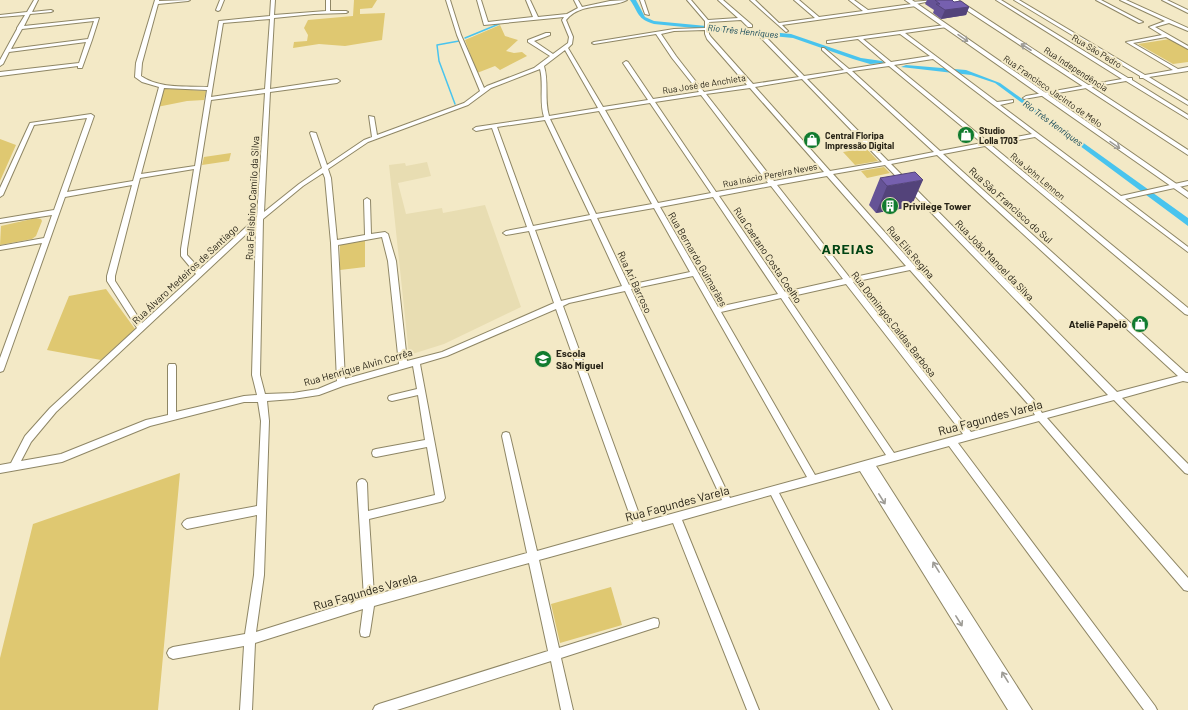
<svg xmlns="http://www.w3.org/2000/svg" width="1188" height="710" font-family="Barlow,sans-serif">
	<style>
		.built { fill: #e8ddb2 }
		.green { fill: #dfc871 }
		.water { fill: #49c4ee }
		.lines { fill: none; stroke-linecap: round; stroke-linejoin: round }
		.stream { stroke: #49c4ee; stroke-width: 1.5 }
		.minor-casing { stroke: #8e8665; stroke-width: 2 }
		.major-casing { stroke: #8e8665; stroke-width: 2 }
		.minor { fill: #fff; fill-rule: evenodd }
		.major { fill: #fff; fill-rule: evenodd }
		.wall { fill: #655396 }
		.shaded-wall { fill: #53437a }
		.building { fill: #7660af; stroke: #53437a }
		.oneway { stroke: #9e9c96 }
		.labels { text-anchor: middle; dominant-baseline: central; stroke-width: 4; stroke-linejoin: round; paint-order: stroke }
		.far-water-label { font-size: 9px; font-style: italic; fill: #0c4253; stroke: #f3e9c6 }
		.far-street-label { font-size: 9px; fill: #272316; stroke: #f3e9c6 }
		.far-poi-label { font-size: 9px; font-weight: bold; fill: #272316; stroke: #f3e9c6; text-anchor: start }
		.street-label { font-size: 10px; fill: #272316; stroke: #f3e9c6 }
		.poi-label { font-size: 10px; font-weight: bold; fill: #272316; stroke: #f3e9c6; text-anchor: start }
		.near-street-label { font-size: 12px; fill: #272316; stroke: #f3e9c6 }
		.district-label { font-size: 14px; font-weight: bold; letter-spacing: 1px; fill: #004313; stroke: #f3e9c6 }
	</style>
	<rect width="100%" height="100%" fill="#f3e9c6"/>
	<path class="built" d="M427 162 431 176 398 183 406 214 442 208 443 213 485 205 521 307 444 344 409 355 389 165 405 163 406 166Z"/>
	<path class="green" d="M354 0H377L372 8 360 9V14L385 13 382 40 345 46 319 44 293 48 294 42 307 41 308 35 304 28 308 20 353 16Z
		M500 25 505 36 518 40 506 51 514 53 522 52 527 56 500 70 495 66 477 73 465 40Z
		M1170 39 1188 49V62L1173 64 1138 44Z
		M163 88 206 91 204 100 187 101 157 107Z
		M0 139 16 145 0 181Z
		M866 148 878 161 855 165 843 152Z
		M231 153 229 161 202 165 204 157Z
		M884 167 890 173 867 178 861 171Z
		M36 218 41 219 42 221 36 236 32 239 0 245 1 226Z
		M365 240V267L340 270V243Z
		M106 289 135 329 101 360 47 350 69 296Z
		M180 473 158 710H0V658L33 524Z
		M611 587 622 625 560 643 551 604Z"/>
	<path class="water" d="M630 0H636L645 17 654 21 791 34 861 58 882 61 884 63 870 64 853 59 793 38 654 24C637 19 639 13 630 0Z
		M906 65 966 70 1000 83 1188 218V226L995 83 971 75 901 67Z"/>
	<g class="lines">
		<path class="stream" d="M465 38 499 24
			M455 104 439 61 437 45 459 41"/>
		<g class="minor-casing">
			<path id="minor" d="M34 0H38L32 12 51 10 53 11 51 12 30 14 24 26 99 18 92 40 82 68H78V66L0 76V72L79 63 86 42 9 52 3 64 0 66V60L17 29V28L25 15 0 17V15L27 12ZM94 21 88 39 11 49 22 29Z
				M155 0H159V1L190 0 188 1 158 4 142 63 141 76C160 89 186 86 208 87L219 21 270 16 271 0H275L274 15 326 11V0H330V11H346L348 12 346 13 314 14 274 18 270 89 337 79 340 81 337 83 270 92 264 212 299 184 322 168 310 133 311 132 316 133 327 165 364 140 372 137 369 116 374 117 377 135 464 103 480 91 457 35 446 0H450L461 35 484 88 487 86 534 68 550 56 528 42V40L546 33H550V35L534 41 553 54 568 43 569 37 562 20 564 17 484 25 477 0H481L488 22 533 17 526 0H530L538 17 567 14 578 8 574 0H578L582 7 610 1 627 0C610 9 582 1 566 20L573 37 572 44 568 48 603 107 648 100 623 63 626 61 628 62 653 99 699 92 672 58 656 34 594 44 592 43 594 42 674 29 705 28V21L687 0H691L708 20 738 18 718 0H723L752 25V27H748L741 20 709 22V34L711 37 753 84 799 77 759 36V34H763L804 76 844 70 822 50V48H824L849 69 886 63 858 39 829 43H827V41L945 25 947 26V27L905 33 997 102 1013 100V102L1000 105 1121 196 1188 181V185L1125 199 1188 247V252L1035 137 991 145 1188 308V315L1185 314 985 146 943 154 1186 373H1188V382L1183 381 1122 398 1188 464V474L1185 473 1114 400 1047 418 1188 578V591L1184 590 1039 421 958 443 1155 706 1157 710H1144L949 446 876 466 1032 710H1008L860 471 779 493 892 710H880L771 495 682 520 759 710H747L673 523 539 560 559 648 654 618 658 619 659 623 658 627 654 628 561 658 573 710H561L551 661 397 710H373L375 706 379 704 548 651 529 563 374 606 370 632 369 636 365 637 361 636 360 632 363 609 255 643 252 710H240L244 646 173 659 169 657 167 653 169 649 173 647 245 634 254 575 257 515 187 529 184 527 182 524 184 521 187 519 257 506 261 421 258 402H244L150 426 62 462 0 473V465L11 463 25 436 50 408 137 328 107 281V276L132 185 65 197 4 369 3 371 0 372V358L42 243 0 250V246L44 238 52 215 0 223V219L54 210 87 118 34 125 3 195 0 197V188L30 123 91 114 94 116 67 192 133 181 159 87 142 82 135 77 136 63ZM270 19 265 89 211 97 223 23ZM705 30V34L707 39 747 85 704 92 676 56 661 34 674 31ZM900 34 930 56 891 62 863 39ZM565 50 598 108 549 116C544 99 549 82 544 66ZM933 59 1032 134 988 142 894 65ZM889 66 982 143 940 151 852 71ZM540 69C544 84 539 101 544 117L476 127 473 129 476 131 492 128 527 227 506 231 503 233 506 235 529 231 554 303 442 352 407 361 396 261 388 234 385 232 371 234 370 200 367 198 364 200 365 235 337 240 331 178 328 169 368 142 468 105 491 88ZM847 72 934 152 888 161 807 79ZM802 79 882 162 830 171 755 87ZM164 88 207 90 195 166 141 174ZM750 88 824 172 774 181 706 94ZM265 93 257 217 200 269 187 255V249L211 100ZM701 95 768 183 716 192 655 102ZM650 103 711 193 658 203 605 110ZM599 111 652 204 596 214 550 119ZM545 120 590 215 533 226 497 127ZM937 155 1178 376 1117 392 891 164ZM885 165 1108 395 1042 413 1034 400 833 174ZM194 169 181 249V256L196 274 142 323 115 281V276L140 178ZM323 173 325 178 331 243 337 381 318 389 293 393 265 394 260 375 263 219 303 186ZM827 176 906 266 850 278 777 185ZM771 186 843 279 785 292 719 196ZM713 197 778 294 718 307 660 207ZM654 208 690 272 629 285 597 218ZM591 219 622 286 561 301 535 230ZM256 225 252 375 257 395 244 396 176 412V366L175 364H169L168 366V415L146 420 61 454 21 461 31 442 56 412ZM382 237 388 261 399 364 345 379 338 245ZM910 270 1028 404 1035 415 971 432 853 282ZM693 276 807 477 730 498 631 289ZM846 284 963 434 894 453 788 297ZM625 291 722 500 642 522 563 306 569 303ZM781 298 886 455 815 475 721 312ZM556 309 633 524 537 551 510 436 509 433 506 432 503 433 502 436 527 553 374 595 369 519 440 502 443 501 445 498 420 364 447 356ZM413 366 417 389 392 395 389 396 388 398 389 400 392 401 418 395 425 440 376 449 373 450 372 453 373 456 376 457 427 447 435 495 368 511 367 483 365 480 362 479 359 480 357 483 364 598 256 632 264 575 269 421 267 401 293 399 319 395 343 386Z
				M220 0H224L220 10 218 11 216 10Z
				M640 0H644L649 15 645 14Z
				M750 0H755L779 23 815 18 794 0H799L819 17 863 11 849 0H854L868 10 912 4 910 3 912 2 935 0 916 4 918 5 916 6 782 25 788 31 786 32Z
				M996 0H1001L1128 78H1132V80L1188 115V119L1126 81 1024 99 1023 98 1026 96 1122 79Z
				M1014 0H1019L1145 75 1173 70 1126 42 1162 35 1149 27 1165 21 1120 0H1126L1188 28V31L1169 23 1155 27 1188 46V49L1166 37 1133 43 1178 69 1188 67V71L1149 77 1188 101V105L1143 78H1140V76Z
				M1096 0H1101L1143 22 1139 23Z
				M1162 0H1167L1188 10V13Z"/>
		</g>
		<g class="major-casing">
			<path id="major" d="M905 0H912L1188 192V198Z
				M951 0H958L1188 150V155Z"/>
		</g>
		<use href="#minor" class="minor"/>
		<use href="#major" class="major"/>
	</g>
	<path class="wall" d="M927 0H952L954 2 969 7 966 15 941 19 933 13 934 10 925 4Z
		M880 178 911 207 876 213 869 205Z"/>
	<path class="shaded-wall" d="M969 7 966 15 941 19 945 10Z
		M923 180 911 207 876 213 887 186Z"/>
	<path class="building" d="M935 0H952L954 2 961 1 969 7 945 10 936 4H940Z
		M915 172 923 180 887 186 880 178Z"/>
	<defs><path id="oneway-shaft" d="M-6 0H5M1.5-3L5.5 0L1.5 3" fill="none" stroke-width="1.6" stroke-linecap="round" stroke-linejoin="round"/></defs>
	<g class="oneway">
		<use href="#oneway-shaft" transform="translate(963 38) rotate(35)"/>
		<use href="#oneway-shaft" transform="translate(1026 47) rotate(-147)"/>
		<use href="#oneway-shaft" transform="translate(1115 145) rotate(35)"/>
		<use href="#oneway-shaft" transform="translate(882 499) rotate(58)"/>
		<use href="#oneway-shaft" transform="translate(936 567) rotate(-122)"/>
		<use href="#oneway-shaft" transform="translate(959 621) rotate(58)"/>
		<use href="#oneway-shaft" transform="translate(1005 677) rotate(-122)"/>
	</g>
	<defs>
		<g id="shop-disc" transform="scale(0.9)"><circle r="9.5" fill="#117b2f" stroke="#f3e9c6"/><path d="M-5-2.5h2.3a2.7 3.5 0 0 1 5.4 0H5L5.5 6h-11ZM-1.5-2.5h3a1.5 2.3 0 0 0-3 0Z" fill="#fff"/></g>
		<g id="building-disc" transform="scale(0.9)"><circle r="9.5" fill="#117b2f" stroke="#f3e9c6"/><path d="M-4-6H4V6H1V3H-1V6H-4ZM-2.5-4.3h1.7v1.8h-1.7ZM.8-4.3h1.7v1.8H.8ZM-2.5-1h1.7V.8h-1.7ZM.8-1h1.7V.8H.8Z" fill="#fff"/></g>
		<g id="school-disc" transform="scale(0.9)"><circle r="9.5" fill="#117b2f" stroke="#f3e9c6"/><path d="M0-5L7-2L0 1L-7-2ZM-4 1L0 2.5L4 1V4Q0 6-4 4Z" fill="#fff"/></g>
	</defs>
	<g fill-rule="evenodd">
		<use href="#shop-disc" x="966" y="135"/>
		<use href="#shop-disc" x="812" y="140"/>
		<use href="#building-disc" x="890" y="206"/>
		<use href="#shop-disc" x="1140" y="324"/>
		<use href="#school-disc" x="543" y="359"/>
	</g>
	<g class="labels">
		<g class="far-water-label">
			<text transform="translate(743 31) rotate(6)">Rio Três Henriques</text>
			<text transform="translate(1053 123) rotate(36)">Rio Três Henriques</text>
		</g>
		<g class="far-street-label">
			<text transform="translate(1097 51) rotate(31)">Rua São Pedro</text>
			<text transform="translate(1076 69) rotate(33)">Rua Independência</text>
			<text transform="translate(704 84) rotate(-9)">Rua José de Anchieta</text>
			<text transform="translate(1053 91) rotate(35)">Rua Francisco Jacinto de Melo</text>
			<text transform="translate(770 175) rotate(-11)">Rua Inácio Pereira Neves</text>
			<text transform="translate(1038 176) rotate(40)">Rua John Lennon</text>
		</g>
		<g class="far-poi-label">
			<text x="979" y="130">Studio<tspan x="979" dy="10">Lolla 1703</tspan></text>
			<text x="825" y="135">Central Floripa<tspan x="825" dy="10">Impressão Digital</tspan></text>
		</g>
		<g class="street-label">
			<text transform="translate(252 198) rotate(-87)">Rua Felisbino Camilo da Silva</text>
			<text transform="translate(1011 205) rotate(42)">Rua São Francisco do Sul</text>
			<text transform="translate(911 252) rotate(49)">Rua Elis Regina</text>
			<text transform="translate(768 255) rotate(56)">Rua Caetano Costa Coelho</text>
			<text transform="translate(698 259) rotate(60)">Rua Bernardo Guimarães</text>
			<text transform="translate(995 260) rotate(46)">Rua João Manoel da Silva</text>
			<text transform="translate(185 274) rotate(-43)">Rua Álvaro Medeiros de Santiago</text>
			<text transform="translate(635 282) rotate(65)">Rua Ari Barroso</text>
			<text transform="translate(894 324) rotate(52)">Rua Domingos Caldas Barbosa</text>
			<text transform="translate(358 367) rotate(-16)">Rua Henrique Alvin Corrêa</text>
		</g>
		<g class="poi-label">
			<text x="903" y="206">Privilege Tower</text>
			<text x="1127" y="324" text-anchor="end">Ateliê Papelô</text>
			<text x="556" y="353">Escola<tspan x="556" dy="12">São Miguel</tspan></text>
		</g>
		<g class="near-street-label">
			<text transform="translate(990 417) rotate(-15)">Rua Fagundes Varela</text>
			<text transform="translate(677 503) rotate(-15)">Rua Fagundes Varela</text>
			<text transform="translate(365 591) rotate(-16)">Rua Fagundes Varela</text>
		</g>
		<g class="district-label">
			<text x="848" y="248">AREIAS</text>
		</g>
	</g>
</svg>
